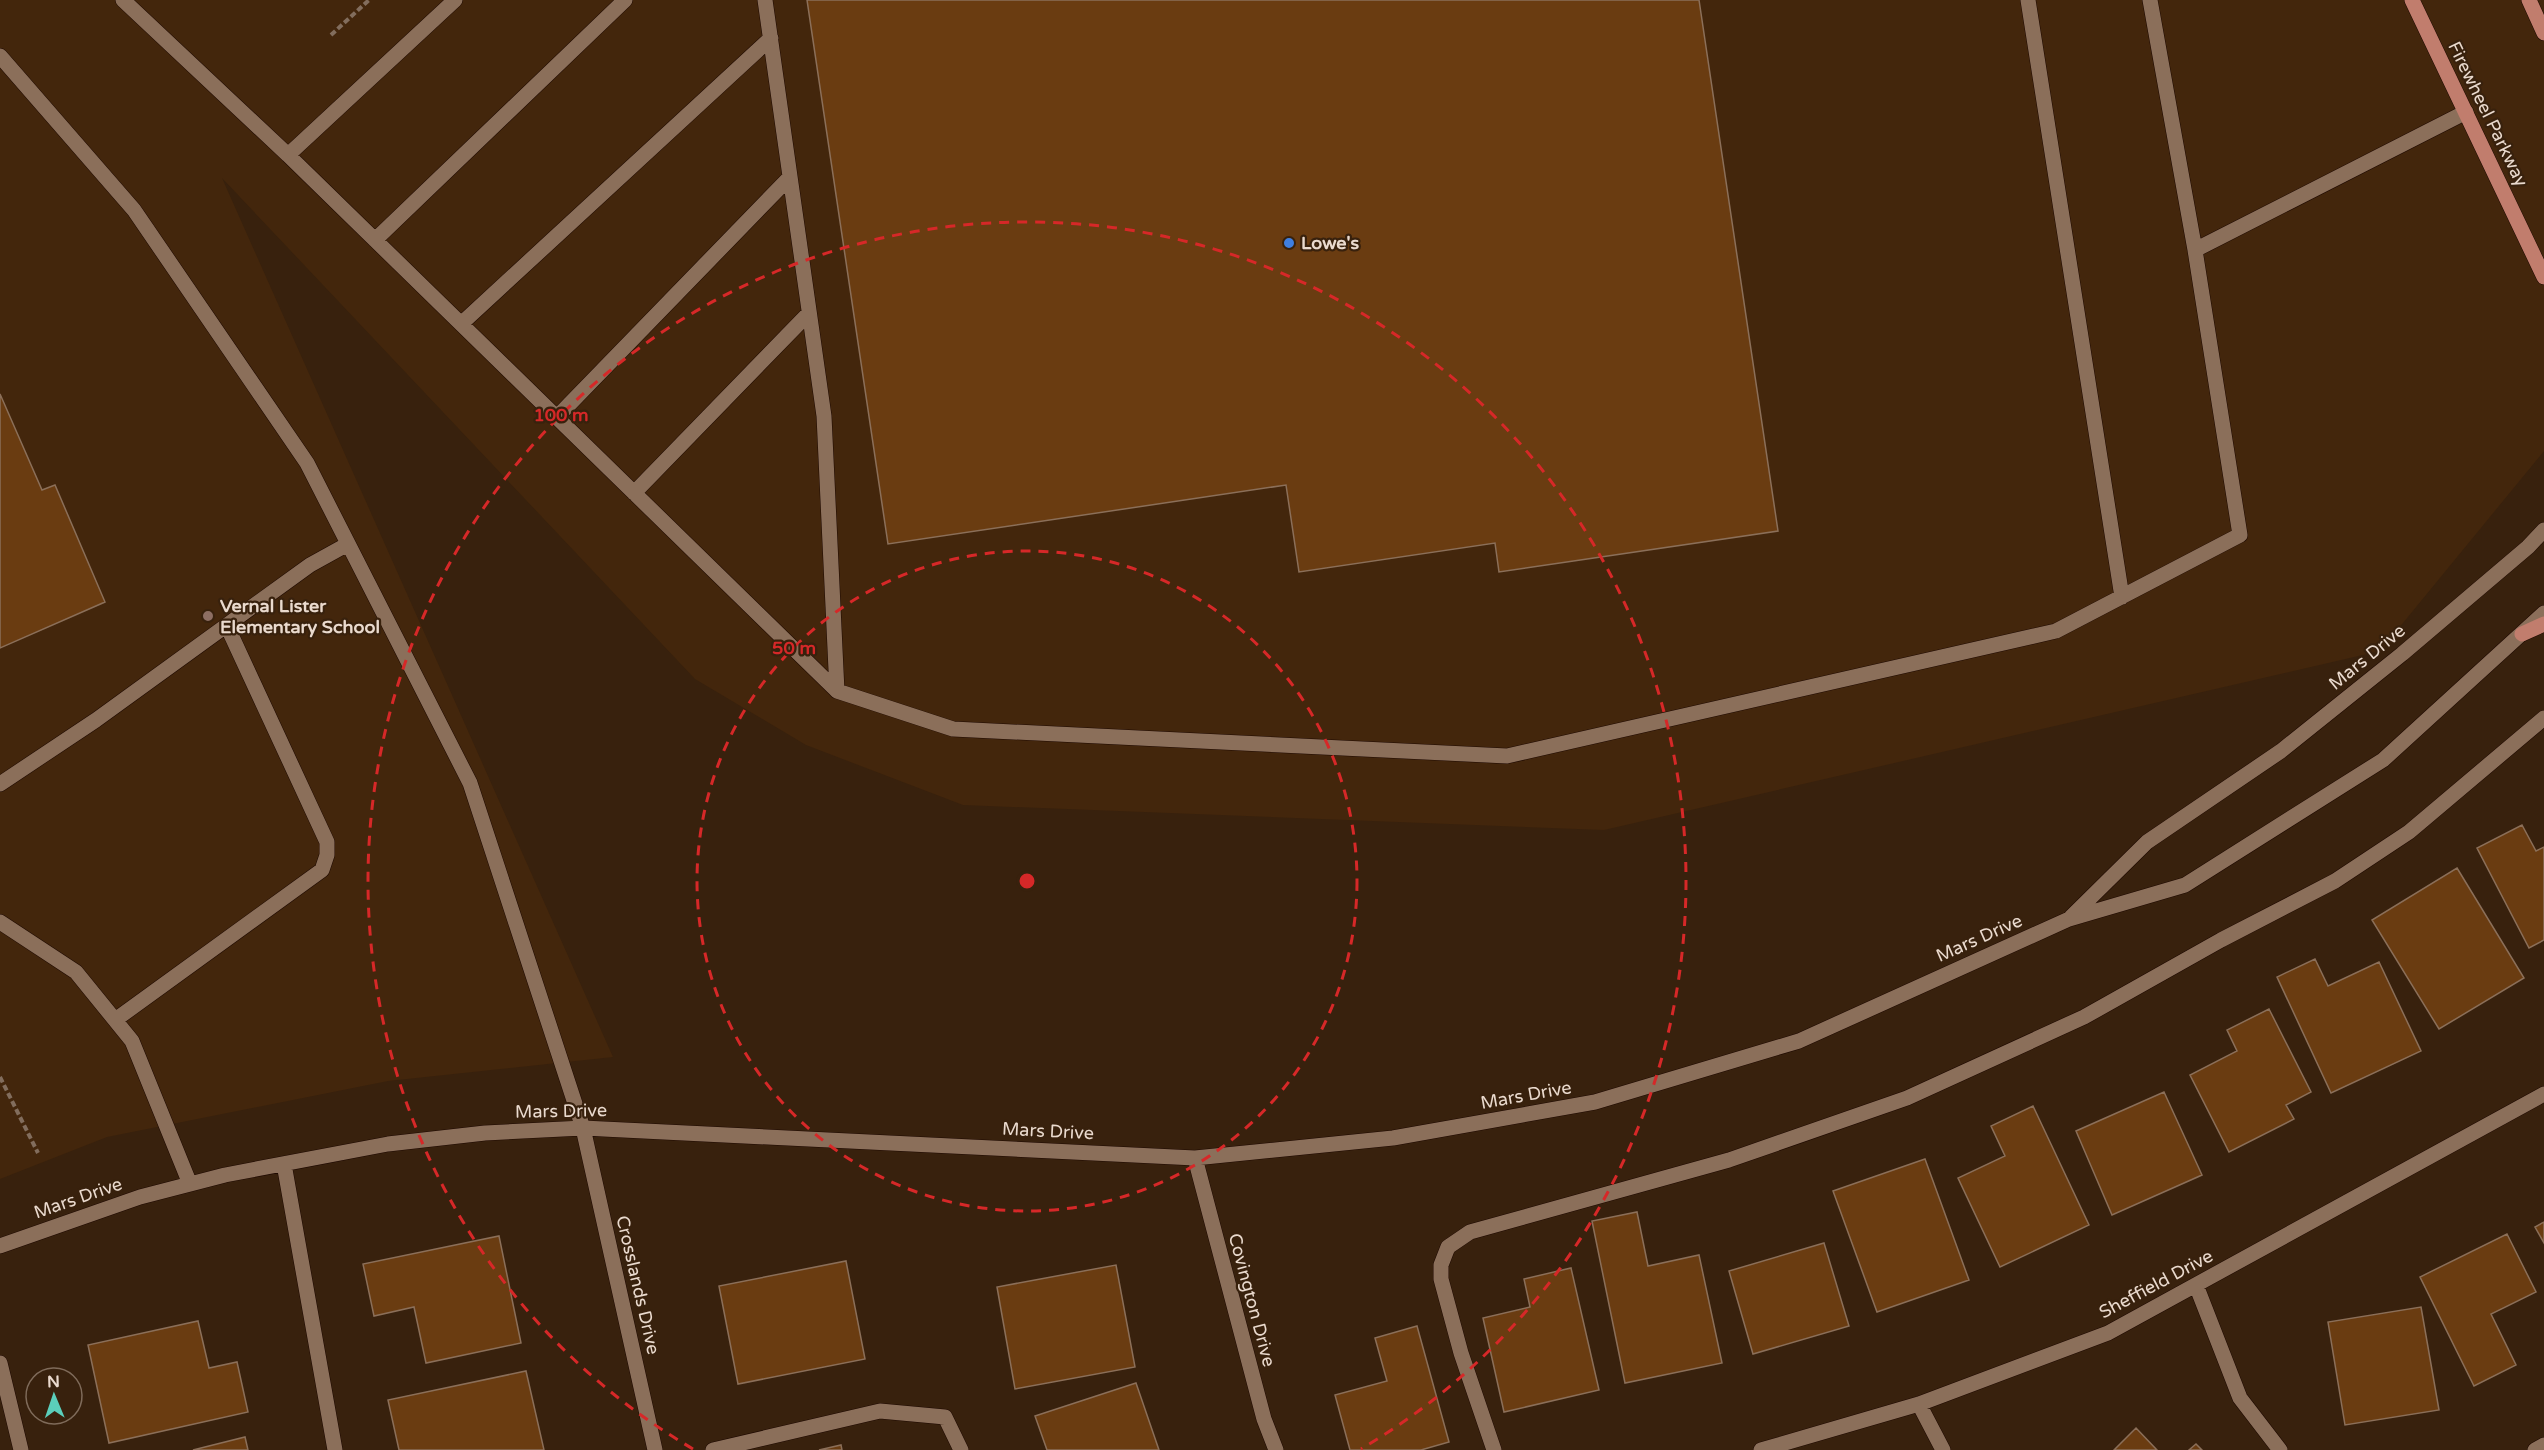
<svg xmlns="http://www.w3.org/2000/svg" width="2544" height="1450" font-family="'Varela Round',sans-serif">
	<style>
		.built { fill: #43260c }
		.building { fill: #6a3c11; stroke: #8b6f59; stroke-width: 1.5 }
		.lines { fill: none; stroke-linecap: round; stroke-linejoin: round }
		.minor-casing { stroke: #1e0900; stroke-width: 16 }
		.major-casing { stroke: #1e0900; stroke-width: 16 }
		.path { stroke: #826d5d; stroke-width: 4; stroke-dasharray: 6 3; stroke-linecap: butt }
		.minor { stroke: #8b6f5a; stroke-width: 15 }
		.major { stroke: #c17d6d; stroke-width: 15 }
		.ring { fill: none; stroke: #d62828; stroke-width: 3; stroke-dasharray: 10 8 }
		.shop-dot { fill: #3f7fe0; stroke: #38210d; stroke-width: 2 }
		.education-dot { fill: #8d6e63; stroke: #38210d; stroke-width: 2 }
		.labels { text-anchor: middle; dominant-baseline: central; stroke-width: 4.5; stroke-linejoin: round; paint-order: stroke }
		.street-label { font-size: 18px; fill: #eadace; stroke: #38210d }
		.poi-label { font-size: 18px; font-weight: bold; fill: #eadace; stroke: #38210d; text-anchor: start }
		.centre { fill: #d62828; stroke: #38210d; stroke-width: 3 }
		.ring-label { font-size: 18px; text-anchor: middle; font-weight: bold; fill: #d62828; stroke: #38210d; stroke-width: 4.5; stroke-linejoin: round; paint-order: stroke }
	</style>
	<rect width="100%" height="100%" fill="#38210d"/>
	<path class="built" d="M0 0H2544V451L2380 651 1604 830 963 805 806 745 695 679 222 178 613 1057 388 1081 107 1137 0 1179Z"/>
	<path class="building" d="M807 0H1699L1778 531 1499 572 1495 543 1299 572 1286 485 888 544Z
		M0 394 42 490 55 485 105 602 0 648Z
		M2522 825 2536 851 2544 847V940L2529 948 2477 848Z
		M2457 868 2524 978 2439 1029 2372 920Z
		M2315 959 2328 986 2379 962 2421 1051 2331 1093 2277 977Z
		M2269 1009 2311 1092 2286 1105 2294 1119 2229 1152 2190 1075 2237 1051 2227 1030Z
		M2164 1092 2202 1175 2112 1215 2076 1131Z
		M2033 1106 2089 1225 2000 1267 1958 1178 2005 1156 1991 1126Z
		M1925 1159 1969 1280 1877 1312 1833 1191Z
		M1637 1212 1648 1266 1699 1255 1722 1363 1625 1383 1592 1221Z
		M2544 1222V1243L2535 1227Z
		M2507 1234 2536 1292 2491 1314 2516 1365 2474 1386 2420 1277Z
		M499 1236 521 1343 426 1363 414 1307 374 1316 363 1264Z
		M1824 1243 1849 1326 1753 1354 1729 1271Z
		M846 1261 865 1359 738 1384 719 1286Z
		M1116 1265 1135 1367 1015 1389 997 1287Z
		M1571 1268 1599 1390 1504 1412 1483 1318 1530 1307 1524 1279Z
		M2421 1307 2439 1410 2345 1425 2328 1322Z
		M198 1321 209 1368 237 1362 248 1412 109 1443 88 1345Z
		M1417 1326 1449 1442 1421 1450H1350L1335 1395 1387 1381 1375 1338Z
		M526 1371 544 1450H399L388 1400Z
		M1136 1383 1159 1450H1047L1035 1416Z
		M2136 1428 2157 1450H2114Z
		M245 1437 248 1450H193Z
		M2196 1444 2202 1450H2189Z
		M841 1445 842 1450H819Z"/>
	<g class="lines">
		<g class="minor-casing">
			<path id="minor" d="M123 0 288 155 455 0
				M765 0 824 416 837 691 953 729 1507 756 2056 631 2240 535 2195 250 2466 112
				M2028 0 2122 597
				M2150 0 2195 250
				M0 56 134 210 307 463 470 783 583 1128 655 1450
				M288 155 837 691
				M375 240 625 0
				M461 324 771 38
				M557 417 790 177
				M634 493 809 313
				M0 784 96 720 310 565 348 544
				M2071 917 2147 842 2281 751 2402 654 2528 547 2544 530
				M0 922 76 972 132 1041 190 1184
				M115 1020 322 870 327 855V842L227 626
				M1195 1158 1264 1419 1276 1450
				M284 1164 335 1450
				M0 1246 140 1197 225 1175 388 1144 485 1133 583 1128 1195 1158 1393 1138 1595 1102 1799 1041 2069 919 2185 885 2383 760 2544 613
				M2196 1285 2240 1398 2280 1450
				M0 1363 21 1450
				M1919 1404 1943 1450
				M713 1450 880 1411 945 1417 961 1450
				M1494 1450 1461 1353 1441 1279V1265L1448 1247 1470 1232 1729 1160 1907 1098 2084 1017 2221 940 2335 881 2409 832 2544 718
				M1761 1450 1919 1404 2108 1333 2544 1094
				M2535 1450 2544 1445"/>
		</g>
		<g class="major-casing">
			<path id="major" d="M2412 0 2544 277
				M2529 0 2544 33
				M2522 634 2544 624"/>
		</g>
		<path class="path" d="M331 35 369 0
			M0 1077 38 1153"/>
		<use href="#minor" class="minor"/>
		<use href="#major" class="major"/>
	</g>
	<g class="ring">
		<circle cx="1027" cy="881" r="330"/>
		<path d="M693 1449A659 659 0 1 1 1361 1449"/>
	</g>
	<circle class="shop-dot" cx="1289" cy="243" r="6"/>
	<circle class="education-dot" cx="208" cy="616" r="6"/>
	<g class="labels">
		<g class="street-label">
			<text transform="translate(2488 114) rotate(64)">Firewheel Parkway</text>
			<text transform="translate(2367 657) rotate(-39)">Mars Drive</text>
			<text transform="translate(1979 938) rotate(-24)">Mars Drive</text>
			<text transform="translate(1526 1095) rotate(-10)">Mars Drive</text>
			<text transform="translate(561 1111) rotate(-1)">Mars Drive</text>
			<text transform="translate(1048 1131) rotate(3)">Mars Drive</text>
			<text transform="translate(78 1198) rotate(-19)">Mars Drive</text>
			<text transform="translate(2156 1284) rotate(-28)">Sheffield Drive</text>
			<text transform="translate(638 1285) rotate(77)">Crosslands Drive</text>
			<text transform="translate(1252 1300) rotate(75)">Covington Drive</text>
		</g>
		<g class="poi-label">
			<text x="1301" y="243">Lowe's</text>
			<text x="220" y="606">Vernal Lister<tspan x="220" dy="21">Elementary School</tspan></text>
		</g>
	</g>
	<circle cx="1027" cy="881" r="9" class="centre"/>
	<g class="ring-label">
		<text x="561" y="421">100 m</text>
		<text x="794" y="654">50 m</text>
	</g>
	<g transform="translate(54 1396) rotate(358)"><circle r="28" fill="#38210d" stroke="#7f6b5a" stroke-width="1.5"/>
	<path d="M0-4.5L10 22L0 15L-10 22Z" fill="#5bcebb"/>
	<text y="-9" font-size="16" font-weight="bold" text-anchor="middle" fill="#eadace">N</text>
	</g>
</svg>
